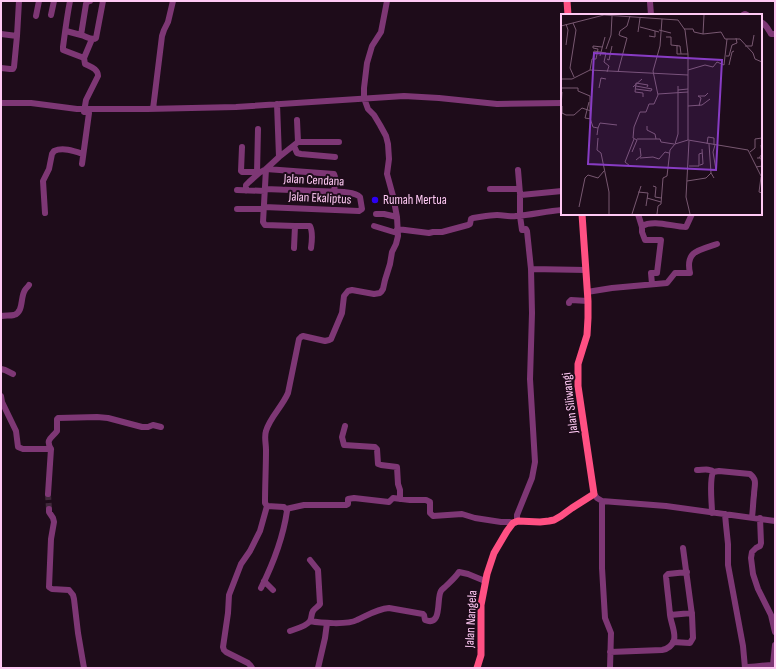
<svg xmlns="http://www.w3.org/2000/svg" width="776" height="669" font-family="'Sofia Sans Condensed',sans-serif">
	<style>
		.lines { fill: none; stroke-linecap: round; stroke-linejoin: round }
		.minor-tunnel { stroke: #40283b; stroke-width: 6; stroke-dasharray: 6 3; stroke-linecap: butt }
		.minor { stroke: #7e3775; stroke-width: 6 }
		.major { stroke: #ff5083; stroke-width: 7 }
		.poi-dot { fill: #2c00f4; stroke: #1e0c1a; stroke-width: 1.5 }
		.labels { text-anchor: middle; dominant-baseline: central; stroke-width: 4; stroke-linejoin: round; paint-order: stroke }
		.street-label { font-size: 13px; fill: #ffc9f4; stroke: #1e0c1a }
		.poi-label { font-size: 13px; fill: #ffc9f4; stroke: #1e0c1a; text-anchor: start }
		.inset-road { fill: none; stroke: #785871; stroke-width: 1 }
		.view { fill: #883cc4; fill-opacity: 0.15; stroke: #883cc4; stroke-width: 2 }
		.inset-edge { fill: none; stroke: #ffc9f4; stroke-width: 2 }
	</style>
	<rect width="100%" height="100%" fill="#1e0c1a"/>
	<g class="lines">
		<path class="minor-tunnel" d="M48 494 49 509"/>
		<path class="minor" d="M70 1C67 16 65 32 63 47V50L84 58 85 64C91 67 98 69 98 76L86 100 84 112
			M650 2 651 15
			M51 15 54 1
			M743 15 745 14 747 15
			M36 16 39 1
			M761 22C766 24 768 29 771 34H775
			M66 31 81 35 86 4 88 1H90
			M1 34 17 36 19 1
			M81 35C86 36 92 41 96 38L103 1
			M84 58 92 39
			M1 68 10 69H13L14 67 17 36
			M1 103H31L77 109H147L236 107 404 96 439 98 497 104 562 103
			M277 104 279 157
			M153 109 162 36 164 30 168 22 173 1
			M297 120 298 142
			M298 142H339
			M294 146 297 153 301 154 335 157
			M242 147 241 171 242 172H255L259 173
			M82 164 89 113
			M266 169 263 222 265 225 295 226H310C313 232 312 241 311 248
			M266 169 334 174 336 180 334 191
			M518 170 520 194 521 195 562 191
			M257 173 258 129
			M490 189H519
			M237 190 265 191
			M246 191V185L249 182 259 173 266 169 279 157 298 142
			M264 207 359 211 362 209 360 197C356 193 350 193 344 192L265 189
			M237 209H264
			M45 213 43 181 49 169 52 154 54 151C63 147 74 151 83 154
			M376 214H384L397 217
			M638 214 642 227
			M374 226 397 233
			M397 229 429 233 433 232H442L468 225 470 224 471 219 473 218C481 217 489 215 497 215 504 215 510 217 516 216 531 215 547 211 562 210
			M294 248 295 226
			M531 269 586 270
			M652 284 651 273H657L661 240H645L642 232V226C654 219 673 227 686 227L692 214
			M587 292 612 288 667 283 675 273H690C685 251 699 250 717 244
			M569 303V302L571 300 588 301
			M1 316C5 315 10 316 14 315 24 312 20 297 25 290 26 288 28 287 29 285
			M1 369 5 370 13 374
			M1 396 2 402 16 431 18 447 23 449H51L48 494
			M345 426 342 437 344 445 375 447 377 449 378 464 381 465 397 467 398 484 400 490V499
			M51 449C45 439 52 438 57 431V419L58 418 97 417 108 418 142 427H148L153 425 161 427
			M697 470C703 470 710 468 714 472
			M594 494 597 498 602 501 666 506 775 521
			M602 501V568L605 618 611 633 610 668
			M49 509V512L53 518 54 522 51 539 49 587 52 589 69 590 73 595 74 599 78 633 84 668
			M286 509 304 505H346L348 504V499L354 498 389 502 393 498 410 500H426L430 502V513L433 516 462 514 475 518 501 522H510L513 523
			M712 513C712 502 709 482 713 472L719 471 750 474C758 480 754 486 754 495 753 502 753 510 752 517
			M725 514 726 525 728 544V565L743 646 745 668
			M760 518 761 543 760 546 756 548 752 552 751 558 753 574 758 589 771 615 775 632
			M517 521V515L532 478 535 462 530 379 532 313 531 269 527 231 526 229 522 230 520 216V195
			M264 581 273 590
			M261 588C273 564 283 538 287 511L286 509 284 507 267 506 265 503C265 485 266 467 266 450 266 443 264 437 266 431 270 417 282 407 288 393L299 339 301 337 303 336 325 341 329 340 331 339 342 313 344 296 348 291 352 290 374 294 380 293 381 292 383 289 385 280 390 264 392 252 396 244 398 236 397 217 393 196 387 174 389 159 388 144 386 136 380 125 374 115 368 109 364 98V88L367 63 372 46 381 32 387 1
			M670 615 692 613
			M310 621C320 623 348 625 357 620 368 615 377 609 389 608L423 614 424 615 425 620C443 627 436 598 441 591 442 589 444 588 446 586 450 582 455 578 459 572L468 574 485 581
			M290 631C296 629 307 626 310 621 312 618 311 614 313 611 315 608 318 607 320 604L318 570 310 560
			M673 642 690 643 693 638 692 615 683 548
			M610 652 662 650C668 649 672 646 674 640 676 633 671 623 670 615 669 602 667 589 666 576L668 574 687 572
			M745 667C755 667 764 665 773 665L775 645
			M252 668 250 665 248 663 226 652 224 650 223 647 228 613 229 595 241 564 250 551 260 531 267 506
			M318 668 325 638 327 623"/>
		<path class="major" d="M567 1 568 15
			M477 668 481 655V605L487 574 494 553 507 531 513 523 518 521 540 522 549 521 554 520 561 516 572 508 594 494 578 386V364L587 335 588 318V301L582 214"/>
	</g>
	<circle class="poi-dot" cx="375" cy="200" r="4"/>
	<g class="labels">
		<g class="street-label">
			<text transform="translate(314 180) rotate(3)">Jalan Cendana</text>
			<text transform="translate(320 198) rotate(3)">Jalan Ekaliptus</text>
			<text transform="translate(570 403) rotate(-97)">Jalan Siliwangi</text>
			<text transform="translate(471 619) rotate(-87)">Jalan Nangela</text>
		</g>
		<g class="poi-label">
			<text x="383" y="200">Rumah Mertua</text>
		</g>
	</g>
	<g transform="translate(561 14)">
		<rect width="201" height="201" fill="#1e0c1a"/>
		<path class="inset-road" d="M143 1 142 20 160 18 164 25H179L192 39 194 45 201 48M12 9 15 16 9 54 13 63M5 10 7 16 5 31M0 12 43 1 117 6M79 13 98 18M123 15H132L133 18 142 20M98 16 110 19M77 18 79 4M60 22 58 21 59 17 66 12 69 2M88 22 94 23V17M105 23H110V31L119 32 120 40H127M116 31V40H120M184 32H191L193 21M37 35 32 34V32L41 33M45 35 50 21 51 2M39 42 44 23M165 42H168L171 31 176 29 175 24M32 45 33 37 45 39 43 48 48 52 46 58M46 45 48 46 51 32M168 51 171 38 173 37M29 56 31 45H35L37 35M127 56 144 51 152 53 156 48 163 51 166 25M57 58 66 24 60 22M0 65H11L29 56 127 61M75 69 74 78 82 79V83M75 69 87 71 86 73M75 72 91 75M117 72V76L127 75M72 73 81 65M0 74H17V77L29 82V104L32 113 37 114 36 121M38 74 40 64 45 65M75 75 90 77 91 75M97 80 127 78M28 88 24 104 30 105M1 92V99L5 101H13L21 94 30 97M127 92 141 91 149 85M138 92 140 84 137 82H144L147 79M0 93 1 78M86 112V116L94 120 95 125M37 114 39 109 56 111M37 124 36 136 40 139 48 178V200M76 125H99L100 128 113 130M127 126 187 136 201 164M128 127 125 183 129 200M114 130 117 120V76M146 130 147 123 153 124V131M148 130 150 159 153 164M71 138 76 126 72 124 73 113 79 98H85L88 90H93L97 81 92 57 99 32 101 5M189 138 194 134V125L201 124M79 144 92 143 98 145 104 138 108 139M198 144 201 140 200 131M75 146 80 142 79 134M139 151 142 150 141 135M69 152 64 148 73 125M128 152H138V140L141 139M195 153 201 152 200 144H196M150 156H155L152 138 154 131M200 163 198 178 201 179M126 167 145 164 150 159M92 172 95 173 94 183 100 184M77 178 87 179 85 192M86 184 100 188M18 193 24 164 27 161 37 164 43 157M71 200 80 172M96 200 97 192 100 190 102 164 106 162 109 136 114 130 127 126V40L124 16 117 6"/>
		<path class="view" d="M33 39 161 46 155 156 27 150Z"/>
		<rect width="201" height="201" class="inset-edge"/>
	</g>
	<rect width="776" height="669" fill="none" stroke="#ffc9f4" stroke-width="4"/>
</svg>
